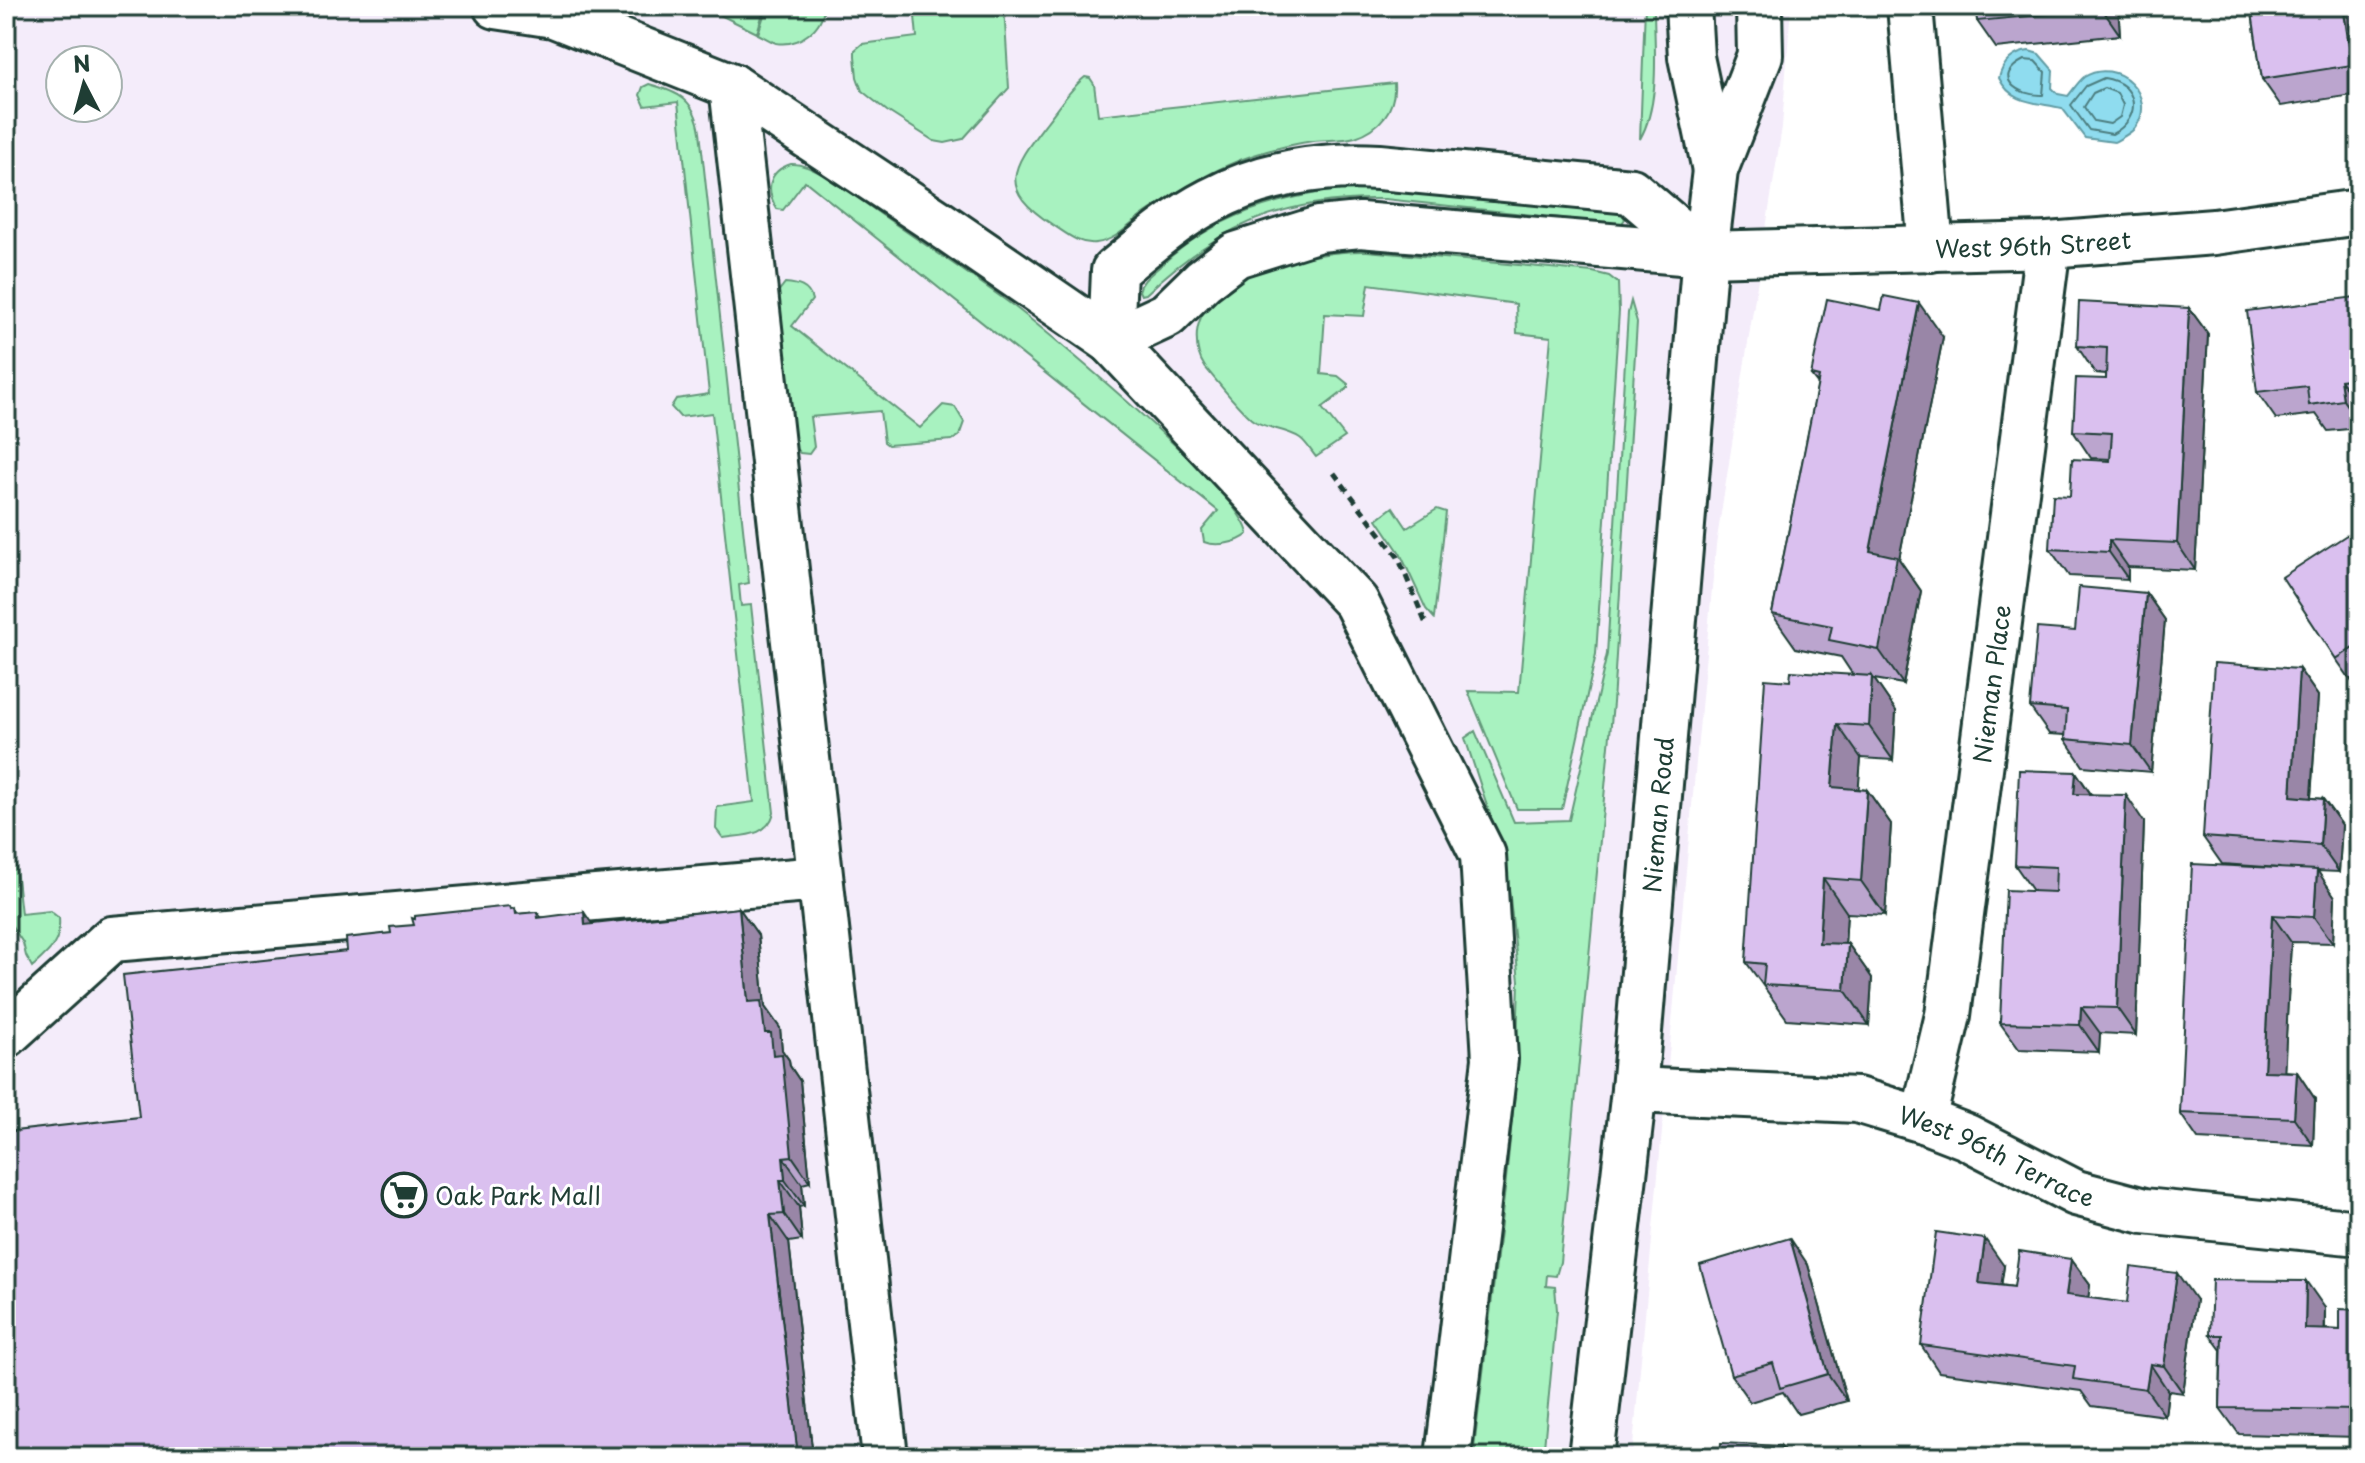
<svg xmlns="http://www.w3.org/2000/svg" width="2365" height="1463" font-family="'Playpen Sans',sans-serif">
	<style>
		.built { fill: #f4ecfa; fill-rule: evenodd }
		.green { fill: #a8f2c0; stroke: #64987a; stroke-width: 2 }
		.water { fill: #8fdcef; stroke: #629ca4; stroke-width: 2 }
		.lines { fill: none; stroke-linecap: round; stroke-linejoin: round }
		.shore { stroke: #4c7d7f; stroke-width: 2 }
		.minor-casing { stroke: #1f3d34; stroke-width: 50 }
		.path { stroke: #1f3d34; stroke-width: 5; stroke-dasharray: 8 6; stroke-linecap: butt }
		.minor { stroke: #fff; stroke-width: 44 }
		.wall { fill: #bba5ce; stroke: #1f3d34; stroke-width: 2 }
		.shaded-wall { fill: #9986a7; stroke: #1f3d34; stroke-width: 2 }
		.building { fill: #dac0ef; stroke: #1f3d34; stroke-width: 2 }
		.labels { text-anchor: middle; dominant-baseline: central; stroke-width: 6; stroke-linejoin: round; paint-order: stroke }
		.street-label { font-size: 24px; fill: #1f3d34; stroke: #fff }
		.poi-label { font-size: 24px; fill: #1f3d34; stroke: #fff; text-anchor: start }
	</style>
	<rect width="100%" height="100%" fill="#fff"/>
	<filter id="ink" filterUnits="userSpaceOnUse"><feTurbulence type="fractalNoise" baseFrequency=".0125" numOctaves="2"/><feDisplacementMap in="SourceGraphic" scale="16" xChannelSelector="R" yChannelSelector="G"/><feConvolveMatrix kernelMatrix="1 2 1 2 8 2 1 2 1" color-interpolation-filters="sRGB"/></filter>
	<g filter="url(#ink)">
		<path class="built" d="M6 6H1791L1782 127 1716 545 1632 1457H6ZM60 60H108V108H60Z"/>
		<path class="green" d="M702 6H765L757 33Z
			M767 6H824C823 28 799 47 776 43 770 41 764 37 758 34Z
			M914 6H1004L1009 88 963 139 945 143 934 141 887 111 862 91 857 77 855 56V50L862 44 917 37Z
			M1645 6H1654C1654 48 1661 102 1640 139Z
			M1085 77 1090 78 1094 84 1098 115 1394 83C1396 109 1380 129 1355 137 1342 141 1327 139 1313 141 1293 144 1273 149 1254 155 1217 167 1180 190 1147 212 1130 223 1118 240 1096 243 1079 245 1067 234 1053 225 996 188 1012 168 1046 123 1058 108 1070 89 1085 77Z
			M649 84C679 92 695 100 700 132L749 583 739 585 741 606 751 605 774 813C767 837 744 835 723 838L716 829 717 807 754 802 712 413 680 417 671 407 676 399 709 394 678 102 645 106 640 95 643 87Z
			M791 164C815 162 864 203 885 217 928 247 973 276 1015 307 1055 338 1243 494 1248 534 1238 543 1216 547 1204 542L1202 530 1218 511 805 181 783 210 777 209C765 190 768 171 791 164Z
			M1351 188 1622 213 1625 219 1622 223H1608L1385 199C1285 197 1218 225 1146 294L1141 295 1139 291C1141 281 1150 275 1158 268 1213 215 1277 197 1351 188Z
			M1367 251 1593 272 1609 276 1618 283 1619 311 1596 654 1562 809H1517L1468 691 1519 692 1551 337 1517 333 1516 304 1369 284 1364 316 1325 314 1321 374 1338 376 1348 384V388L1322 408 1345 437 1316 457C1311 451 1306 442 1300 438 1287 429 1268 429 1254 421 1244 415 1214 378 1205 367 1198 357 1196 344 1197 332 1204 271 1318 250 1367 251Z
			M785 283C797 284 809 286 812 300L792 326 920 428 943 405 955 407 964 422 959 436 952 440 888 445 884 442 880 411 810 417 814 447 809 454 800 453 792 445 775 296Z
			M1631 301 1637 322 1613 703 1560 1262 1556 1276 1547 1275 1546 1286 1555 1287 1557 1310 1543 1457H1473L1505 1189 1516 1081 1519 981 1510 898 1499 842 1465 738 1475 731 1514 822 1569 820 1607 654 1628 313Z
			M1393 507 1407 528 1437 509 1446 512 1434 618 1426 609 1400 553 1377 519Z
			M6 778 21 914 50 911 59 918C61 943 50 951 32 967L26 956 23 943 6 917Z"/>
		<path class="water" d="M2029 51 2039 54 2053 70 2052 88 2058 94 2068 96C2073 90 2078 82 2084 77 2117 56 2159 96 2135 128 2130 134 2121 138 2114 142L2085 138 2062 108C2037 102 2012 105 1999 78 2003 62 2012 53 2029 51Z"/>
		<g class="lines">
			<path class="shore" d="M2024 60 2035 61 2045 72 2043 95C2018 96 1990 77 2024 60Z
				M2104 78C2139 83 2143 118 2112 134L2089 130 2071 105 2086 86Z
				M2104 88 2117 93 2123 105 2120 117 2110 124 2094 121 2084 107 2093 93Z"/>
			<g class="minor-casing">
				<g id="minor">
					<path d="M496 6 554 15 732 86 936 221 1111 341 1356 602 1483 855 1495 1059 1448 1457"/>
					<path d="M1688 6 1691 57 1715 170"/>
					<path d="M1910 6 1931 249"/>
					<path d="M732 86 885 1457"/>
					<path id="s1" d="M1111 341 1167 315 1203 280 1236 255 1319 229 1360 225 1705 254 2048 245 2214 232 2359 212"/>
					<path d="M1111 341 1114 271C1144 246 1175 219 1210 201 1260 174 1322 163 1379 167L1631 191 1705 254"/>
					<path d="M6 1035 112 939 820 879"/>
					<path id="s2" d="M1634 1090 1857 1100 1923 1120 1967 1137 2076 1193 2144 1211 2359 1233"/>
					<path id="s3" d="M1923 1120 1948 1015 2048 245"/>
					<path id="s4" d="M1591 1457 1634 1090 1705 254 1715 170 1760 55 1759 6"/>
				</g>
			</g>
			<path class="path" d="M1334 473 1398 557 1426 624"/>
			<use href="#minor" class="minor"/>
		</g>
		<path class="wall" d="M1976 6H2118L2120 35 1996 48 1977 21Z
			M2251 6H2358L2359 14V94L2281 106 2262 79Z
			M2359 272V428L2328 431 2316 414 2276 419 2257 392 2356 297Z
			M2189 308 2208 334 2195 570 2128 567V579L2069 576 2050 549 2070 496 2110 461V459L2091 458 2073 431 2106 379V374L2095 373 2077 346Z
			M1943 337 1899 559 1921 591 1903 684 1874 679 1896 711 1893 760 1861 758 1858 789 1867 790 1891 824 1885 915 1847 913 1845 944H1848L1872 978 1869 1025 1787 1019 1746 962 1790 681 1858 676 1853 675 1841 657 1796 648 1772 614 1818 384 1811 375Z
			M2359 527V683L2355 686 2336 659Z
			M2146 593 2165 620 2151 772 2083 766 2065 739V735L2049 734 2030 707 2075 631Z
			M2299 669 2318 696 2311 798 2323 799 2342 825 2339 872 2317 871 2335 897 2333 943 2291 942 2284 1071 2297 1072 2315 1099 2313 1145 2198 1139 2180 1113 2279 868 2222 864 2203 837Z
			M2076 772 2091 794 2144 822 2136 1035 2100 1033 2099 1052 2019 1049 2000 1023 2033 891 2015 865Z
			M512 908 519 914 537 912 541 917 592 924 739 908 758 935 765 1007 780 1028 782 1050 789 1060 790 1066 800 1081 810 1182 802 1184 804 1206 799 1207 802 1240 789 1242 813 1457H6L139 1117 347 951 414 925Z
			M2071 1259 2090 1285 2088 1298 2127 1303 2196 1300 2183 1393 2168 1391 2165 1416 2092 1406 2081 1391 1939 1372 1921 1345 2004 1266 2001 1285 2014 1287Z
			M1808 1265 1847 1401 1798 1414 1783 1392 1750 1402 1731 1375Z
			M2325 1308V1329L2340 1330 2359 1310V1437L2239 1434 2220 1408 2221 1350 2210 1335Z"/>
		<path class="shaded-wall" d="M2101 6H2118L2120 35 2102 9Z
			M2343 6H2358L2359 14V75L2352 65Z
			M1919 303 1943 337 1899 559 1921 591 1903 684 1879 650 1870 551Z
			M2189 308 2208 334 2195 570 2177 543Z
			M2340 380 2359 407V423L2343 400Z
			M2109 540 2128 567V579L2109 552Z
			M2146 593 2165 620 2151 772 2132 745Z
			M2299 669 2318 696 2309 823 2291 796Z
			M1872 676 1896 711 1893 760 1869 726Z
			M1837 724 1861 758 1856 821 1832 787Z
			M2076 772 2094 799 2074 794Z
			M1867 790 1891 824 1885 915 1861 881Z
			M2126 795 2144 822 2136 1035 2117 1008Z
			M2323 799 2342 825 2339 872 2320 845Z
			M2317 870 2335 897 2333 943 2314 917Z
			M1823 878 1847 913 1843 977 1819 943Z
			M739 908 758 935 765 1007 780 1028 782 1050 789 1060 790 1066 800 1081 810 1182 792 1156 773 1055 748 1002Z
			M584 912 602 939 585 925Z
			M2272 915 2291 942 2283 1098 2264 1071Z
			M1848 944 1872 978 1869 1025 1845 990Z
			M2081 1007 2100 1033 2099 1052 2080 1025Z
			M2297 1072 2315 1099 2313 1145 2294 1118Z
			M783 1157 802 1184 804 1206 785 1180Z
			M780 1180 799 1207 802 1240 784 1214Z
			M770 1215 789 1242 813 1457H798Z
			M1790 1238 1808 1265 1847 1401 1828 1374Z
			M1985 1239 2004 1266 1998 1309 1979 1283Z
			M2071 1259 2090 1285 2085 1322 2066 1295Z
			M2177 1273 2196 1300 2183 1393 2164 1366Z
			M2306 1281 2325 1308 2324 1355 2305 1329Z
			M2150 1364 2168 1391 2165 1416 2146 1389Z
			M1781 1446 1789 1457H1780Z"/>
		<path class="building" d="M1976 6H2101L2102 9 1977 21Z
			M2251 6H2343L2352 65 2262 79Z
			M2353 272H2359V378L2340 380 2343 400 2309 405 2307 386 2257 392 2247 311 2356 297Z
			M1884 296 1919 303 1870 551 1897 557 1879 650 1829 640 1832 626 1772 614 1819 377 1811 375 1827 299 1881 310Z
			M2079 302 2189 308 2177 543 2109 540V552L2050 549 2053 495 2070 496 2072 459 2110 461 2112 433 2073 431 2076 378 2106 379 2107 348 2077 346Z
			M2359 527V644L2336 659 2282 577Z
			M2079 587 2146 593 2132 745 2065 739 2067 710 2030 707 2037 628 2075 631Z
			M2214 663 2299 669 2291 796 2323 799 2320 845 2203 837Z
			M1791 671 1872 676 1869 726 1837 724 1832 787 1867 790 1861 881 1823 878 1819 943 1848 944 1845 990 1763 985 1765 964 1746 962 1765 679 1790 681Z
			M2019 770 2076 772 2074 794 2126 795 2117 1008 2081 1007 2080 1025 2000 1023 2006 890 2055 892 2056 867 2015 865Z
			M2192 864 2317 870 2314 917 2272 915 2264 1071 2297 1072 2294 1118 2180 1113Z
			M510 906 511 909 515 908 516 914 537 912 538 918 584 912 585 925 739 908 748 1002 761 1001 765 1033H771L773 1055 782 1054 792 1156 783 1157 785 1180H780L784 1214 770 1215 798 1457H6V1132L139 1117 123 975 347 951 346 938 391 933 390 927 414 925 412 918 415 919V916Z
			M1936 1232 1985 1239 1979 1283 2014 1287 2019 1251 2071 1259 2066 1295 2127 1303 2131 1267 2177 1273 2164 1366 2150 1364 2146 1389 2073 1379 2075 1366 1921 1345Z
			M1790 1238 1828 1374 1780 1388 1773 1363 1731 1375 1700 1265Z
			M2212 1280 2306 1281 2305 1329 2340 1330V1309L2359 1310V1410L2220 1408 2222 1335H2210Z
			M1721 1443 1781 1446 1780 1457H1720Z"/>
	</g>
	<defs>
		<g id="supermarket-ring" transform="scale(2.3)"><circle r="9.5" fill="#fff" stroke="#1f3d34" stroke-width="1.5"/><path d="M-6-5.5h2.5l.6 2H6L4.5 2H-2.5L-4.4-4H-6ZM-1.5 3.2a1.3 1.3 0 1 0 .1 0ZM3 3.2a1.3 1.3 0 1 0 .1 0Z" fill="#1f3d34"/></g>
	</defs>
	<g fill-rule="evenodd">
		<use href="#supermarket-ring" x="404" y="1195"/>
	</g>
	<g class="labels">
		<g class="street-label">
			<text stroke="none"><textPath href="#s1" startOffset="956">West 96th Street</textPath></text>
			<text stroke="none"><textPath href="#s3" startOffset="442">Nieman Place</textPath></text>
			<text stroke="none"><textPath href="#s4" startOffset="646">Nieman Road</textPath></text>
			<text stroke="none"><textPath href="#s2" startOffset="374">West 96th Terrace</textPath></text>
		</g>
		<g class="poi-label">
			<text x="435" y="1195">Oak Park Mall</text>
		</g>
	</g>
	<rect width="2365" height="1463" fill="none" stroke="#fff" stroke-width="32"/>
	<rect x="16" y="16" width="2333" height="1431" fill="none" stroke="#1f3d34" stroke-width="3" filter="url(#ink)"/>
	<g transform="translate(84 84) rotate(354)"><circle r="38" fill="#ffffff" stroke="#a5b1ae" stroke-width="2"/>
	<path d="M0-6L14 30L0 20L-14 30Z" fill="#1f3d34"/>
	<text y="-12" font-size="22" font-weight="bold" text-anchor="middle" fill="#1f3d34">N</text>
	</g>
</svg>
